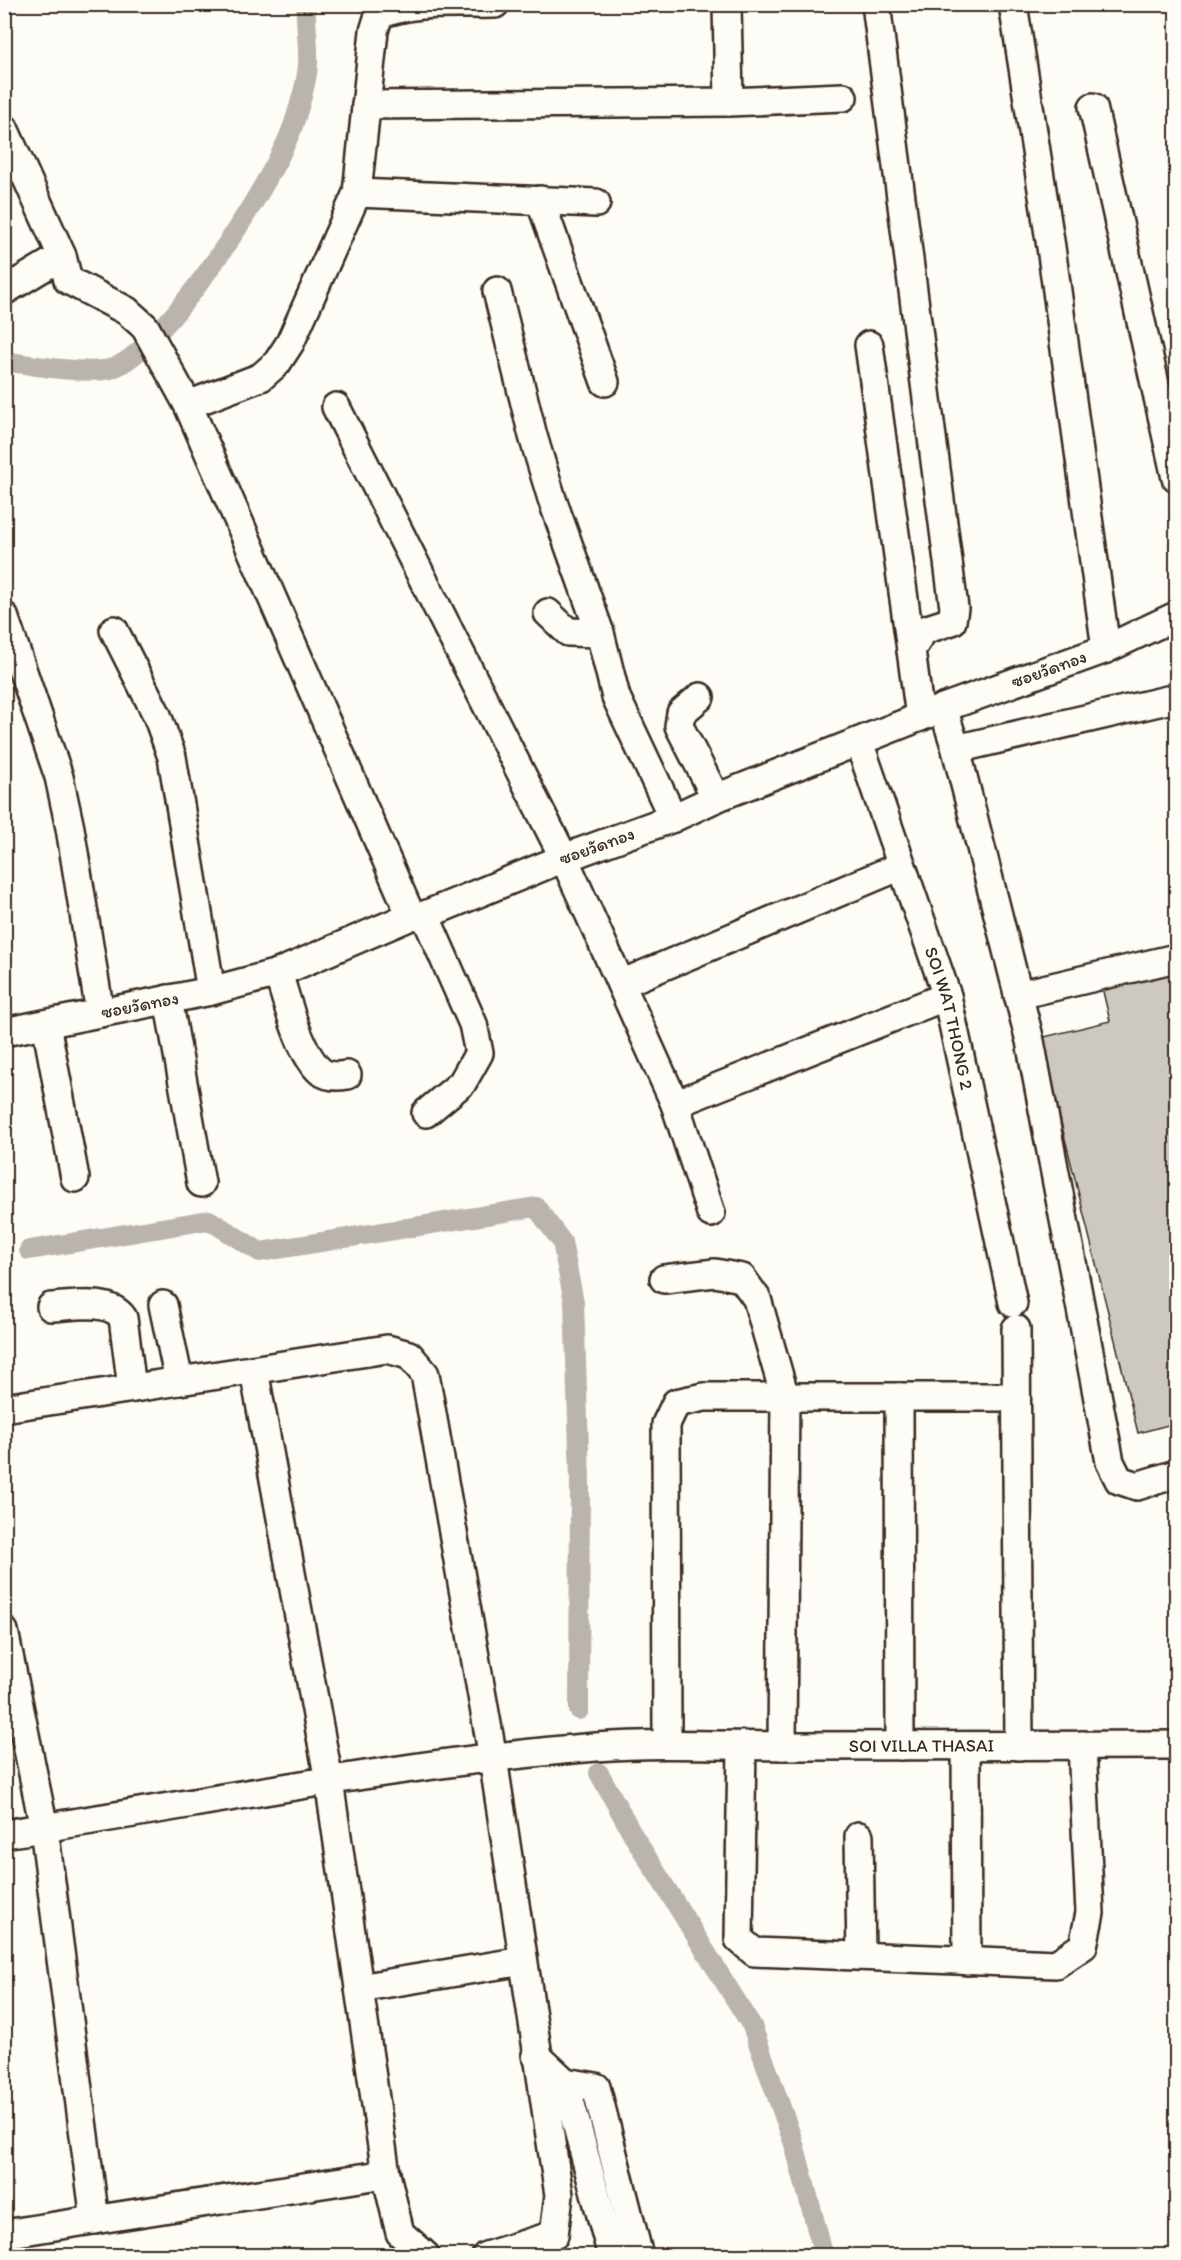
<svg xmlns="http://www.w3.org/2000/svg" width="1181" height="2260" font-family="Itim,'Playpen Sans Thai',sans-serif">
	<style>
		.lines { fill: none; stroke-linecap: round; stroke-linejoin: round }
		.canal { stroke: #bbb4ad; stroke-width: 20 }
		.building { fill: #cdc8c2; stroke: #3b2a1e; stroke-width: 1.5 }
		.minor-casing { stroke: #3b2a1e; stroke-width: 32 }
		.minor { stroke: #fdfcf7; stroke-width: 27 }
		.labels { text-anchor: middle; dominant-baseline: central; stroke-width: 6; stroke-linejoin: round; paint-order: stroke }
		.street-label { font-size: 18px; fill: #3b2a1e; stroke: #fdfcf7 }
	</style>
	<rect width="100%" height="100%" fill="#fdfcf7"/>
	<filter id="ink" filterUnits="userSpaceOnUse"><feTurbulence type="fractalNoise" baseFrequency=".0167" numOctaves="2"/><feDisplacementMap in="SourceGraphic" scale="12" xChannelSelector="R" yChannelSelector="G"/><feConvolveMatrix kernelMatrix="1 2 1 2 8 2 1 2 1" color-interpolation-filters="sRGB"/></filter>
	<g filter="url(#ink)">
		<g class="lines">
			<path class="canal" d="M4 361C30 365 91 376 113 368 167 347 273 182 293 126 299 108 307 83 308 64 309 44 305 24 306 4
				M29 1250 209 1220 260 1252 536 1207 562 1242 574 1302 580 1479 579 1710
				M599 1773 636 1840 752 2026 794 2144 824 2256"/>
		</g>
		<path class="building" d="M1176 960V1423L1138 1433 1040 1038 1110 1021 1100 979Z"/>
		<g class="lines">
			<g class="minor-casing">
				<g id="minor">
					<path d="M727 4 729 102"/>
					<path d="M876 4 954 608 952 621 924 630 911 650 920 717"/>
					<path d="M1013 4 1051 247 1106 649"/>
					<path d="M366 105 729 102 843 97"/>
					<path d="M1093 107 1176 478"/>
					<path d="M4 128 62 256 68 280 127 311 145 327 188 405 411 916"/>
					<path d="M357 193 596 203"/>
					<path d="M540 200 605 382"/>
					<path d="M4 291 62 256"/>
					<path d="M497 291 533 436 552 499 600 633 616 697 673 818"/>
					<path d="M869 345 911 650"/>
					<path d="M188 405 261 377 277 363 290 343 357 193 374 31 379 15C414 0 457 5 495 4"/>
					<path d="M336 407 564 858 675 1104 711 1213"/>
					<path d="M548 613 568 632 600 633"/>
					<path d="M4 616 59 777 70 828 100 1013"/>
					<path d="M114 630 157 715 172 757 211 991"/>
					<path d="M700 697 681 713 679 726 716 798"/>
					<path d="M943 708 956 749 1030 1041 1110 1462 1119 1480 1137 1486 1176 1474"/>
					<path id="s1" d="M859 742 947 996 1013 1303"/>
					<path d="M956 749 1176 698"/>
					<path d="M425 915 473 1024 479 1053 462 1083 426 1113"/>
					<path d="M278 973C287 1000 299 1052 320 1071 328 1077 337 1077 347 1075"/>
					<path d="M621 984 901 866"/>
					<path d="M1018 995 1176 958"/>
					<path d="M168 999 201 1183"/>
					<path d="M46 1024 75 1178"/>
					<path d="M4 1032 211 991 278 973 411 916 425 915 564 858 673 818 716 798 943 708 1106 649 1176 616"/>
					<path d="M675 1104 947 996"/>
					<path d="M664 1279 715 1273 742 1278 757 1299 785 1397 782 1746"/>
					<path d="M163 1305 179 1381"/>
					<path d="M51 1307C73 1306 110 1298 123 1318L132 1388"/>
					<path d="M1016 1329 1019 1746"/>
					<path d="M899 1397 900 1746"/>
					<path d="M4 1408 387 1349 409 1355 425 1374 493 1758 559 2195 554 2235 486 2256"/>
					<path d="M4 1631 44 1828 95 2220"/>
					<path d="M667 1743 666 1424 676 1403 704 1397H1016"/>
					<path d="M742 1745 739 1939 754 1952 1056 1964 1083 1946 1090 1913 1082 1745"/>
					<path d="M966 1746 967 1961"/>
					<path id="s2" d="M4 1834C201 1804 398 1763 596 1747 663 1742 730 1746 797 1746 924 1746 1050 1745 1176 1745"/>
					<path d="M859 1836 861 1956"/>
					<path d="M359 1988 523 1961"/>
					<path d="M536 2055 565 2082 596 2087 639 2256"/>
					<path d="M565 2082 612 2256"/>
					<path d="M386 2174 400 2233 426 2256"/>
					<path d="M4 2234 386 2174 329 1781 254 1370"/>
				</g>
			</g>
			<use href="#minor" class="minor"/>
		</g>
	</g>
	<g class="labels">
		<g class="street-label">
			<text transform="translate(1049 669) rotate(-20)">ซอยวัดทอง</text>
			<text transform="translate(597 846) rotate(-20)">ซอยวัดทอง</text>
			<text transform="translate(140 1005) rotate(-11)">ซอยวัดทอง</text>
			<text stroke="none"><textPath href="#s1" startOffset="291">SOI WAT THONG 2</textPath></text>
			<text stroke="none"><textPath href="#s2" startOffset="924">SOI VILLA THASAI</textPath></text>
		</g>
	</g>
	<rect width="1181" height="2260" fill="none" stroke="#fdfcf7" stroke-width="24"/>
	<rect x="12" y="12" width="1157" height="2236" fill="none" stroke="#3b2a1e" stroke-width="2" filter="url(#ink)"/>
</svg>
